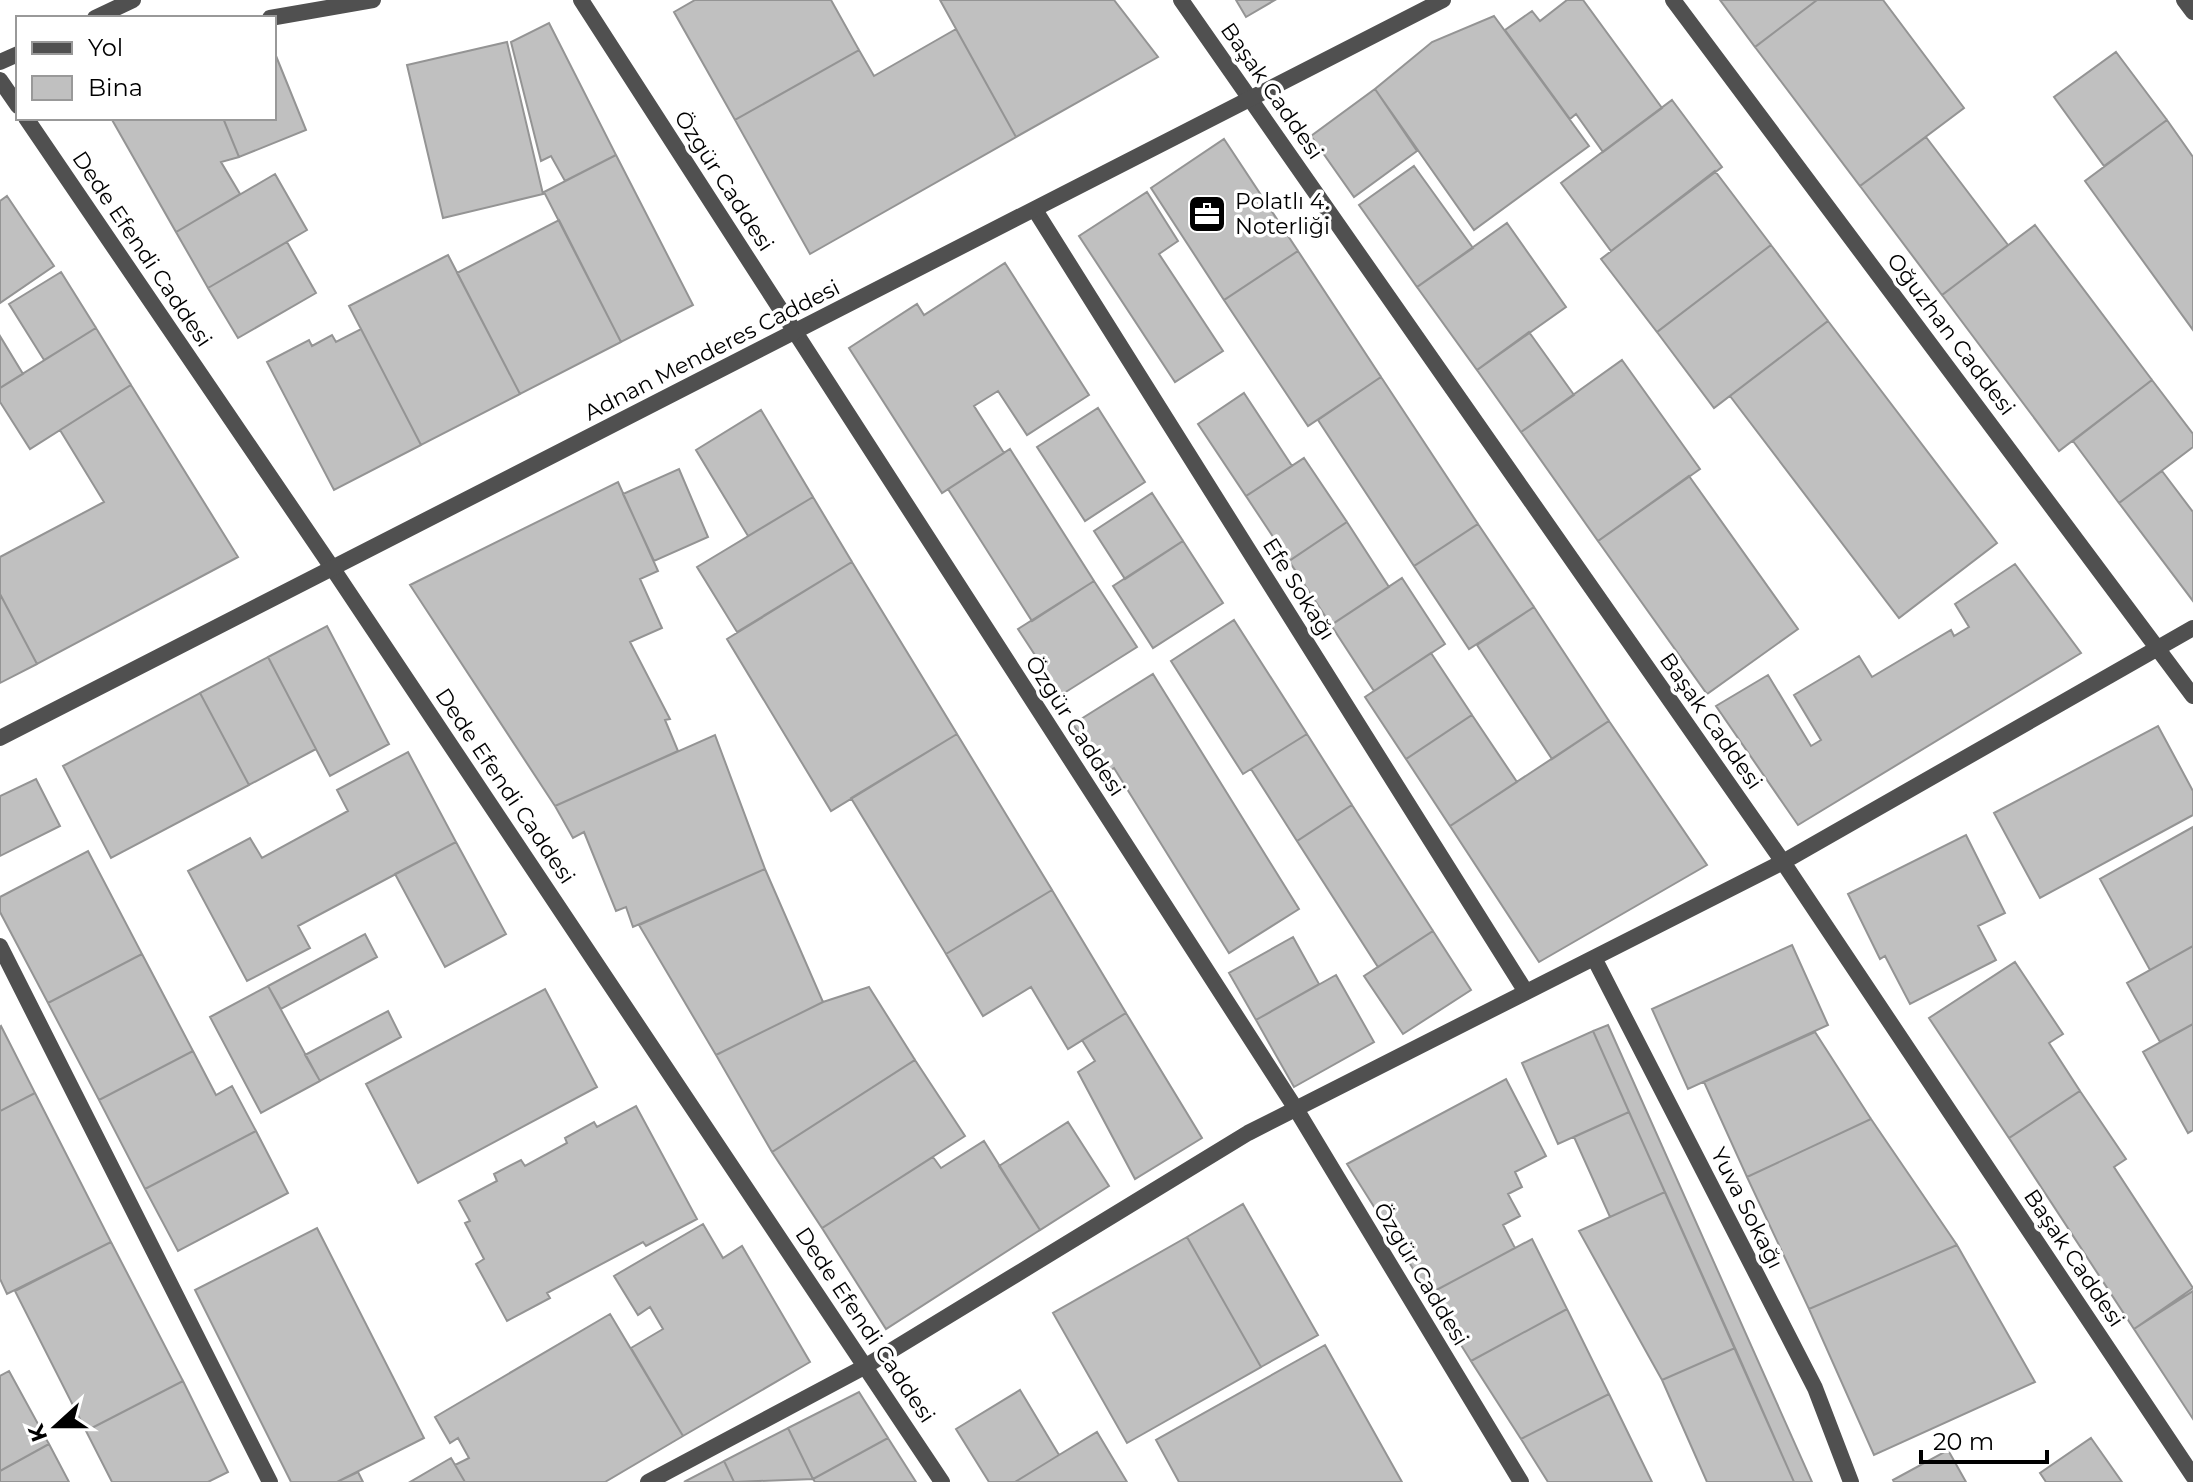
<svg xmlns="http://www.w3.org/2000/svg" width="2193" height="1482" font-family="Montserrat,sans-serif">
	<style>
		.building { fill: #c0c0c0; stroke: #949494; stroke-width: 2 }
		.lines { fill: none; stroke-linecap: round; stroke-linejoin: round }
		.minor { stroke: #505050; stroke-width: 16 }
		.tertiary { stroke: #505050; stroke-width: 16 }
		.labels { text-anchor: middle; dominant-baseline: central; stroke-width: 7; stroke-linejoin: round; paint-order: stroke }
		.street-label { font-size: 22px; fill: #000; stroke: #fff }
		.poi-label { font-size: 22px; fill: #000; stroke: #fff; text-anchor: start }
	</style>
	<rect width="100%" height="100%" fill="#fff"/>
	<path class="building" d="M695 0H831L859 50 735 120 674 12Z
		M940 0H1114L1158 57 1016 137Z
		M1236 0H1275L1246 17Z
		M1567 0H1583L1662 108 1603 152 1576 114 1570 119 1505 30 1532 11 1540 21Z
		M1720 0H1817L1755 47Z
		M1817 0H1883L1964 108 1860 186 1755 47Z
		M1494 16 1589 146 1474 230 1375 89 1432 42Z
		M549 23 616 155 565 181 551 156 541 161 511 42Z
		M956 29 1016 137 810 254 735 120 859 50 874 76Z
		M507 42 543 194 443 218 407 65Z
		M274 51 306 130 239 157 223 118H274Z
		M2116 52 2167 120 2104 166 2054 97Z
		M1375 89 1417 151 1354 197 1311 136Z
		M1672 100 1722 167 1611 251 1561 183Z
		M111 118H223L239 157 221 162 240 194 176 232Z
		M2167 120 2193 157V330L2085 181Z
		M1926 137 2008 245 1942 295 1860 186Z
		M1224 139 1298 251 1224 300 1151 188Z
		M616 155 693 305 621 342 544 192Z
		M1414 166 1473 248 1417 287 1359 205Z
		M1715 171 1771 245 1657 332 1601 259Z
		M275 174 307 230 208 288 176 232Z
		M1147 192 1178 241 1159 254 1223 351 1175 382 1079 236Z
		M7 196 54 266 0 303V201Z
		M559 220 621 342 520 394 457 273Z
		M1507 223 1566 307 1477 370 1417 287Z
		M2035 225 2152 380 2059 451 1942 295Z
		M287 242 316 293 238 338 208 288Z
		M1771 245 1828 321 1714 408 1657 332Z
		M1298 251 1381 377 1308 426 1224 300Z
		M448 255 520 394 421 445 349 306Z
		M1005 263 1089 395 1027 435 998 391 974 406 1004 453 942 493 849 348 917 304 924 315Z
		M61 272 96 328 44 360 9 304Z
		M1828 321 1997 543 1899 618 1730 396Z
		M96 328 131 385 30 449 0 402V388Z
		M361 329 421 445 334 490 267 362 309 340 312 346 332 335 336 342Z
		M1529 332 1574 395 1521 432 1477 370Z
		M0 336 23 374 0 388Z
		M1622 360 1700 469 1598 541 1521 432Z
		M1381 377 1478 524 1414 566 1318 420Z
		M2152 380 2193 434V447L2119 503 2073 441Z
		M131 385 238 557 37 664 0 594V557L104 502 60 430Z
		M1244 393 1292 466 1246 496 1198 424Z
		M1098 408 1145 482 1085 521 1037 447Z
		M761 410 813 497 748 536 696 450Z
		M1010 449 1094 581 1032 621 948 489Z
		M1304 458 1347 522 1289 561 1246 496Z
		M679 469 708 537 654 561 623 494Z
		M2162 471 2193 512V601L2119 503Z
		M1689 476 1798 629 1707 694 1598 541Z
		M618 482 658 571 640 579 662 628 630 642 670 719 665 720 678 751 555 806 410 585Z
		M1152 493 1183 541 1125 579 1094 531Z
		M813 497 852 562 737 632 697 567Z
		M1347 522 1389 587 1331 625 1289 561Z
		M1478 524 1534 607 1469 649 1414 566Z
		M1183 541 1223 603 1153 648 1113 586Z
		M852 562 957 734 831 811 727 639Z
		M2015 564 2081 653 1798 825 1716 706 1768 675 1811 746 1821 740 1794 695 1859 656 1872 677 1951 630 1954 636 1969 627 1955 604Z
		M1402 578 1445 644 1374 691 1331 625Z
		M1094 581 1137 647 1061 695 1018 629Z
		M0 594 37 664 0 683Z
		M1534 607 1609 721 1552 759 1477 645Z
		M1234 620 1307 734 1243 774 1171 661Z
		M327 626 389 744 330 776 268 657Z
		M1431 653 1472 715 1406 759 1365 697Z
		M268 657 316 749 249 785 200 693Z
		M1153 674 1299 909 1229 953 1114 768 1104 774 1073 724Z
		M200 693 249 785 111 858 63 766Z
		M1472 715 1517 782 1450 826 1406 759Z
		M1609 721 1707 865 1539 962 1450 826Z
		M2158 726 2193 791V815L2040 898 1994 813Z
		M957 734 1052 890 946 954 851 798Z
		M1307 734 1352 805 1297 841 1251 769Z
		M715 735 765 869 633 927 626 907 616 911 584 832 573 838 555 806Z
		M408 752 456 842 298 926 310 948 247 981 188 871 250 838 262 858 348 811 337 790Z
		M36 779 60 826 0 856V796Z
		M1352 805 1433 931 1378 967 1297 841Z
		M2193 827V946L2150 970 2100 879Z
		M1966 835 2005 913 1978 926 1996 960 1910 1004 1885 956 1880 959 1848 894Z
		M456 842 506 934 445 967 395 874Z
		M88 851 142 954 48 1003 0 912V897Z
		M765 869 823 1002 716 1055 639 925Z
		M1052 890 1126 1013 1068 1049 1031 987 983 1016 946 954Z
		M1433 931 1471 990 1403 1034 1364 976Z
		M365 934 377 957 281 1009 268 986Z
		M1293 937 1319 984 1256 1020 1229 973Z
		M1792 945 1828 1025 1688 1089 1652 1009Z
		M2193 946V1024L2160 1042 2127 983Z
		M142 954 193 1051 99 1100 48 1003Z
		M2015 962 2063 1034 2049 1043 2080 1091 2009 1138 1929 1018Z
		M1336 975 1374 1042 1294 1087 1256 1020Z
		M268 986 320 1081 261 1113 210 1017Z
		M869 987 915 1060 772 1152 716 1055 823 1002Z
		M545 989 597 1087 418 1183 366 1084Z
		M388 1011 401 1037 320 1081 305 1055Z
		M1126 1013 1202 1138 1135 1179 1078 1072 1095 1061 1082 1040Z
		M2193 1024V1130L2188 1133 2143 1052Z
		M1608 1025 1812 1482H1794L1593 1031Z
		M1 1026 35 1093 0 1111V1027Z
		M1593 1031 1629 1112 1558 1144 1522 1063Z
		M1815 1032 1871 1119 1747 1177 1704 1082Z
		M193 1051 216 1095 232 1086 256 1131 145 1189 99 1100Z
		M915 1060 965 1136 822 1228 772 1152Z
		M1506 1079 1546 1156 1515 1172 1522 1187 1508 1194 1520 1216 1503 1225 1515 1248 1429 1294 1347 1164Z
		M2080 1091 2126 1159 2114 1167 2193 1288 2134 1329 2009 1138Z
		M35 1093 111 1242 7 1294 0 1279V1111Z
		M636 1106 697 1219 646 1246 643 1242 547 1293 550 1298 507 1321 476 1264 484 1259 465 1223 470 1221 459 1201 497 1181 494 1174 521 1160 525 1166 567 1143 565 1138 594 1122 597 1127Z
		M1629 1112 1665 1192 1610 1217 1574 1137Z
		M1871 1119 1957 1245 1809 1309 1747 1177Z
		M1068 1122 1109 1186 1040 1230 999 1166Z
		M256 1131 288 1193 178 1251 145 1189Z
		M984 1141 1040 1230 886 1329 822 1228 933 1157 941 1168Z
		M1665 1192 1735 1348 1662 1380 1579 1231Z
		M1243 1204 1318 1335 1261 1367 1187 1237Z
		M703 1224 723 1258 742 1246 810 1362 683 1436 631 1348 663 1329 650 1307 638 1315 614 1276Z
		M317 1228 424 1438 337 1482H291L195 1290Z
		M1187 1237 1261 1367 1127 1443 1053 1313Z
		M1532 1239 1567 1309 1471 1361 1429 1294Z
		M111 1242 183 1381 86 1431 15 1291Z
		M1957 1245 2035 1382 1874 1455 1809 1309Z
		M2193 1291V1419L2134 1329Z
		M1567 1309 1609 1394 1521 1439 1471 1361Z
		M610 1314 683 1436 605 1482H465L455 1465 469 1458 458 1438 450 1443 435 1417Z
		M1325 1345 1402 1482H1179L1156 1440Z
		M1735 1348 1794 1482H1707L1662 1380Z
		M9 1371 49 1444 0 1471V1376Z
		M183 1381 228 1472 208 1482H112L86 1431Z
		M1020 1390 1059 1455 1015 1482H989L956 1429Z
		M859 1392 888 1438 813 1479 788 1428Z
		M1609 1394 1652 1482H1548L1521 1439Z
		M788 1428 813 1479 734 1482 724 1461Z
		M1097 1432 1127 1482H1015L1059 1455Z
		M888 1438 916 1482H815L813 1479Z
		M2091 1438 2122 1482H2046L2040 1473Z
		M49 1444 69 1482H0V1471Z
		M1948 1450 1966 1482H1894L1893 1480Z
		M451 1458 465 1482H410Z
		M724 1461 734 1482H684Z
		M358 1472 363 1482H337Z"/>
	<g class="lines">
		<path class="minor" d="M581 0 1296 1109 1521 1482
			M1181 0 1783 862 2193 1476
			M1673 0 2193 696
			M2184 0 2193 12
			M95 18 133 0
			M270 18 373 0
			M0 62 18 54
			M0 80 18 106
			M26 118 333 569 942 1482
			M1035 210 1526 992
			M0 946 270 1482
			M1594 958 1815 1388 1851 1482
			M648 1482 866 1366 1248 1133 1783 862 2193 628"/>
		<path class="tertiary" d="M0 738 1443 0"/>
	</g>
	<defs>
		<g id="office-square" transform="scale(2)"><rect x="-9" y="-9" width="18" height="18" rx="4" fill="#000" stroke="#fff"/><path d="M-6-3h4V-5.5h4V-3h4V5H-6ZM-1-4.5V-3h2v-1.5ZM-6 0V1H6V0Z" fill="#fff"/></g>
	</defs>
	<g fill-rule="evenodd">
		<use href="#office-square" x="1207" y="214"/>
	</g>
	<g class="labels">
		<g class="street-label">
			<text transform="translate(1272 91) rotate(55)">Başak Caddesi</text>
			<text transform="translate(724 181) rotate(57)">Özgür Caddesi</text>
			<text transform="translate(142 249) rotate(56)">Dede Efendi Caddesi</text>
			<text transform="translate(1951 334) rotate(53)">Oğuzhan Caddesi</text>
			<text transform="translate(712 350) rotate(-27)">Adnan Menderes Caddesi</text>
			<text transform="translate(1299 589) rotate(58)">Efe Sokağı</text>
			<text transform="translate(1711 721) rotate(55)">Başak Caddesi</text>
			<text transform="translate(1075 726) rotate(57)">Özgür Caddesi</text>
			<text transform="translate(505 786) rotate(56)">Dede Efendi Caddesi</text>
			<text transform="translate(1747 1208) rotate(63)">Yuva Sokağı</text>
			<text transform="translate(2074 1258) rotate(56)">Başak Caddesi</text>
			<text transform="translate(1421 1274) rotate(59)">Özgür Caddesi</text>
			<text transform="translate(865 1325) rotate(56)">Dede Efendi Caddesi</text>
		</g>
		<g class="poi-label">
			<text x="1235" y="201">Polatlı 4.<tspan x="1235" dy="25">Noterliği</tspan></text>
		</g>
	</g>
	<rect x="16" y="16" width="260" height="104" fill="#ffffff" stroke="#999999" stroke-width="2"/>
	<rect x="32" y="42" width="40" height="12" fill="#505050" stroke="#999999" stroke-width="2"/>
	<text x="88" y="56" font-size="24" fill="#000000">Yol</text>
	<rect x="32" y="76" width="40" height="24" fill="#c0c0c0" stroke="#999999" stroke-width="2"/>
	<text x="88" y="96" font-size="24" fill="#000000">Bina</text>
	<g transform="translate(56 1426) rotate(249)" stroke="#ffffff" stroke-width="6" paint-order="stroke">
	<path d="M0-6L14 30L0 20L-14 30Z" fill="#000000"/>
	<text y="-12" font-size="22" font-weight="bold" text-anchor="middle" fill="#000000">K</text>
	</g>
	<path d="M1921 1450v12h126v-12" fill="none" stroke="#000000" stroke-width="4"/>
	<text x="1933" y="1450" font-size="24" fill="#000000" stroke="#ffffff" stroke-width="6" paint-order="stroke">20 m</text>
</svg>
